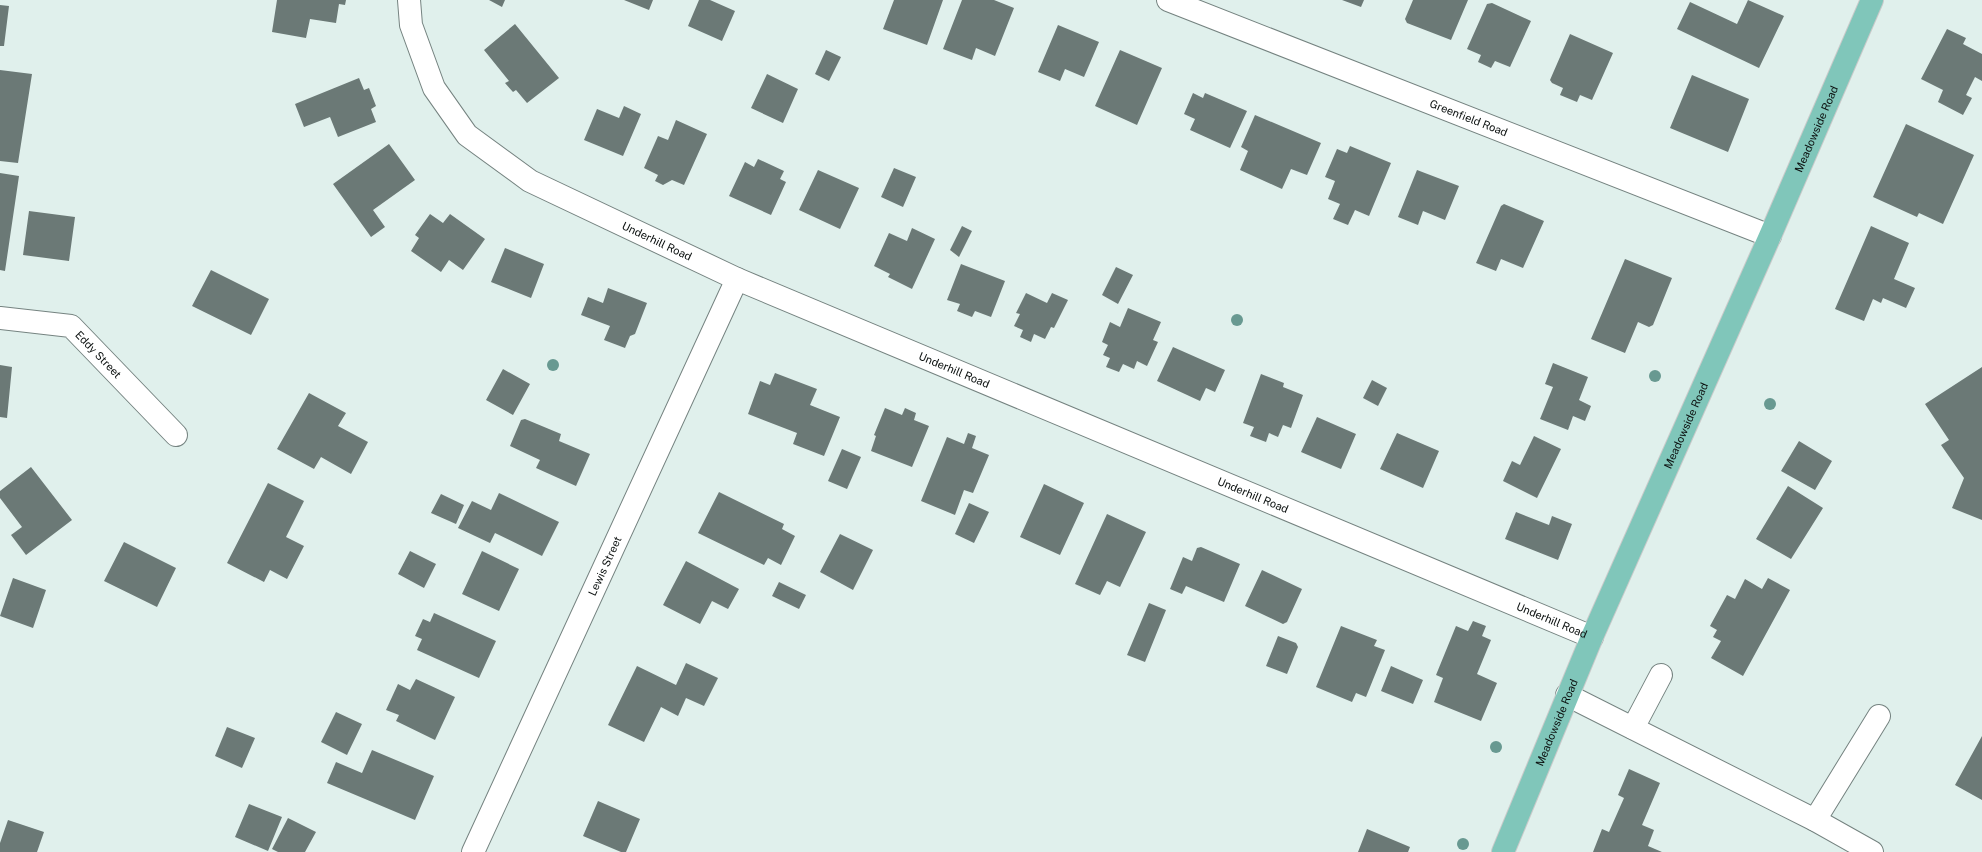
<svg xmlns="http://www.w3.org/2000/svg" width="1982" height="852" font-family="'Public Sans',sans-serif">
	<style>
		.building { fill: #6b7976 }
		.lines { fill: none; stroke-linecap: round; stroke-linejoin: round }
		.minor-casing { stroke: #758380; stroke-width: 24 }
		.major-casing { stroke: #c9caca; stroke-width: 24 }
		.minor { stroke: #fff; stroke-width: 22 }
		.major { stroke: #80c6ba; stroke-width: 22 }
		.tree { fill: #689991 }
		.labels { text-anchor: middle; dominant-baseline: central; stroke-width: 3.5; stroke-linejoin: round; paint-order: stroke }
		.street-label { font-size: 11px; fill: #0b100f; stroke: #e0f0ec }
	</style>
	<rect width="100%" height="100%" fill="#e0f0ec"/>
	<path class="building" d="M277 0H346L345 5 339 4 336 23 310 19 306 38 272 32Z
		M489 0H505L502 7Z
		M624 0H653L649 10Z
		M699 0H710L735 11 722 41 688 26Z
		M894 0H943L927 45 883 29Z
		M962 0H994L1014 8 995 56 976 48 972 60 943 49Z
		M1342 0H1364L1361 7Z
		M1413 0H1468L1451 40 1407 23 1405 19Z
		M1748 0 1784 16 1759 68 1677 29 1690 2 1737 24Z
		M1492 3 1531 21 1510 67 1495 61 1491 68 1478 62 1481 55 1467 49 1487 4Z
		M0 5 9 6 4 46H0Z
		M515 24 559 78 527 103 516 90 513 92 505 83 509 81 484 50Z
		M1058 25 1099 42 1084 77 1065 69 1060 81 1038 72Z
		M1947 29 1966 38 1963 44 1982 54V81L1975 77 1966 95 1972 98 1963 115 1938 102 1943 90 1921 79Z
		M1570 34 1613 53 1592 100 1580 95 1577 102 1560 95 1563 88 1552 83 1550 80Z
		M826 50 841 57 829 81 815 74Z
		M1120 50 1162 68 1137 125 1095 106Z
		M0 70 32 74 18 163 0 161Z
		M767 74 798 89 783 123 751 108Z
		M1692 75 1749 99 1728 152 1670 128Z
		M359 78 364 90 369 88 376 106 371 109 376 122 338 137 330 117 304 127 295 104Z
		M1193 93 1203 98 1205 93 1247 111 1230 148 1190 130 1195 119 1184 114Z
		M624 106 641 114 623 156 584 140 597 109 619 118Z
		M1255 115 1321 143 1307 175 1291 169 1282 189 1240 170 1248 151 1241 147Z
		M676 120 707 134 684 185 672 180 663 185 655 181 658 175 644 168 658 136 668 140Z
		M1906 124 1974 155 1943 224 1919 213 1917 217 1873 197Z
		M389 144 415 180 373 210 385 227 371 237 333 184Z
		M1350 146 1391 163 1369 216 1355 210 1348 225 1333 219 1340 204 1328 199 1335 181 1325 177 1337 149 1347 153Z
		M758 159 784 171 780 179 786 182 771 215 729 196 745 162 754 167Z
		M894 168 916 177 903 207 881 197Z
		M818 170 859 188 840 229 799 210Z
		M1417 170 1459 186 1445 220 1423 211 1418 225 1398 217Z
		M0 173 19 176 5 271 0 270Z
		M1504 204 1544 221 1523 268 1501 259 1496 271 1476 263 1501 206Z
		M29 211 75 217 69 261 23 255Z
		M430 214 443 223 450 214 485 239 463 270 449 260 441 272 411 251 419 238 415 235Z
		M962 226 972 231 959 257 950 250Z
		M1871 226 1909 243 1894 279 1915 288 1906 308 1883 298 1881 303 1873 299 1864 321 1835 309Z
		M912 228 935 239 912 289 888 277 890 274 874 266 889 233 907 241Z
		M505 248 544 264 531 298 491 282Z
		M1625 259 1672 278 1653 325 1649 327 1638 322 1625 353 1591 339Z
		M961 264 1005 281 991 317 975 311 972 317 957 311 960 304 947 300Z
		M1116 267 1133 275 1118 304 1102 295Z
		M211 270 269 299 251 335 192 306Z
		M608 288 647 303 635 334 630 336 625 348 604 340 610 326 581 315 588 297 603 303Z
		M1026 293 1047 303 1052 293 1068 300 1054 328 1051 327 1045 339 1034 334 1031 342 1020 337 1023 330 1014 326 1020 314 1016 313Z
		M1128 308 1161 322 1153 340 1158 342 1147 366 1137 361 1134 369 1123 364 1119 372 1106 367 1110 358 1103 355 1108 345 1102 342 1110 322 1120 327Z
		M1173 347 1225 370 1215 392 1206 388 1200 401 1157 381Z
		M1553 363 1588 377 1579 400 1591 406 1585 421 1573 416 1568 430 1540 419 1553 387 1545 384Z
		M0 365 12 367 7 418 0 417Z
		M1982 367V520L1952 508 1964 478 1941 445 1949 440 1925 404Z
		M503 369 530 384 513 415 486 400Z
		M775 373 817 389 810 405 840 417 824 456 793 444 797 433 748 414 760 381 770 385Z
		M1261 374 1284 383 1283 387 1303 395 1291 428 1283 425 1278 437 1269 433 1266 442 1250 436 1254 427 1243 423Z
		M1372 380 1387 388 1378 406 1363 398Z
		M309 393 346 413 338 426 368 442 351 474 321 457 314 469 277 449Z
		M885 408 902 415 905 408 916 413 914 420 929 426 912 467 871 451 876 436 874 435Z
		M1317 417 1356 434 1341 469 1301 452Z
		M525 419 561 434 559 441 590 454 576 486 536 468 540 460 510 446 521 420Z
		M968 433 976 436 972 448 989 455 973 493 964 490 955 515 921 501 947 437 964 444Z
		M1397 433 1439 451 1423 488 1380 469Z
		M1534 436 1561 449 1537 498 1503 481 1512 461 1520 465Z
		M1799 441 1832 461 1815 490 1781 471Z
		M842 449 861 457 847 489 828 481Z
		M31 467 72 520 26 555 11 535 22 527 0 498V491Z
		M268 483 304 501 286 537 304 546 287 579 270 570 264 582 227 563Z
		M1044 484 1084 503 1060 555 1020 537Z
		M1788 486 1823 508 1791 559 1756 539Z
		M719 492 784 524 782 529 795 536 781 565 768 558 764 565 698 533Z
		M499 493 559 522 542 556 495 533 490 543 458 528 472 501 491 510Z
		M441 494 464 505 456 524 431 513Z
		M969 503 989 512 974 543 955 534Z
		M1516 512 1549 525 1552 516 1572 524 1558 560 1505 539Z
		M1107 514 1146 532 1120 587 1107 581 1100 595 1075 584Z
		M840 534 873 550 853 590 820 572Z
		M124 542 176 568 157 607 104 581Z
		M1201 547 1240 564 1224 602 1186 586 1182 594 1170 589 1183 557 1192 561 1197 548Z
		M410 551 436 564 424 588 398 574Z
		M482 551 519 569 499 611 462 594Z
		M686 561 739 589 728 609 712 601 700 624 663 605Z
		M1262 570 1302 589 1287 622 1283 624 1245 606Z
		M13 578 46 590 33 628 0 616Z
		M1768 578 1790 590 1743 676 1711 658 1721 641 1713 637 1717 630 1710 626 1727 595 1735 599 1745 579 1762 589Z
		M779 582 806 595 799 609 772 596Z
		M1149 603 1166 610 1145 662 1127 655Z
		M434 613 496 641 479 678 417 650 422 639 415 636 423 619 430 622Z
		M1473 621 1486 626 1482 636 1491 640 1477 674 1497 683 1481 721 1434 702 1443 678 1436 675 1456 626 1468 631Z
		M1341 626 1377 640 1374 646 1385 650 1366 697 1356 693 1352 702 1316 687Z
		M1278 636 1296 643 1298 647 1287 674 1266 666Z
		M686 663 718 678 704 706 686 698 678 716 661 707 644 742 608 725 637 666 676 685Z
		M1391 666 1423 680 1413 704 1381 691Z
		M416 679 455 697 435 740 396 721 399 715 386 710 398 684 410 690Z
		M336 712 362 724 347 755 321 742Z
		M227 727 255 738 242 768 215 756Z
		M1982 736V800L1955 785Z
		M372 750 434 776 415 820 327 783 336 762 362 773Z
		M1629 769 1660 783 1642 825 1654 830 1648 846 1662 852H1593L1602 829 1609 832 1624 798 1618 795Z
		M598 801 640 819 626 852H621L583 836Z
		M249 804 282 817 268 851 235 837Z
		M288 818 316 832 305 852H278L272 849Z
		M8 820 44 832 37 852H0V843Z
		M1367 829 1410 847 1408 852H1358Z"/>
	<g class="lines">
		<g class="minor-casing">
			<g id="minor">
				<path id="s1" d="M409 0 411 25 434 88 467 135 530 181 737 279 1592 637"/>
				<path id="s2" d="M1168 0 1770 236"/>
				<path id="s3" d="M0 318 71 326 176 435"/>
				<path d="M1567 695 1815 820 1872 852"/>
				<path d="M1633 728 1661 675"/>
				<path d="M1815 820 1879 716"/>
				<path id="s4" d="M473 852 737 279"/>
			</g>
		</g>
		<g class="major-casing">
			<g id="major">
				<path id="s5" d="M1503 852 1592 637 1770 236 1872 0"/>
			</g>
		</g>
		<use href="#minor" class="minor"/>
		<use href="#major" class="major"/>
	</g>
	<g class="tree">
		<circle cx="1237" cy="320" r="6"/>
		<circle cx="553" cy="365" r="6"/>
		<circle cx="1655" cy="376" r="6"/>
		<circle cx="1770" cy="404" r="6"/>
		<circle cx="1496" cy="747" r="6"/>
		<circle cx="1463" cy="844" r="6"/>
	</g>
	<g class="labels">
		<g class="street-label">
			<text stroke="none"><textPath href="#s2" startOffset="323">Greenfield Road</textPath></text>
			<text stroke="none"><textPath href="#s5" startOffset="788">Meadowside Road</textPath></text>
			<text stroke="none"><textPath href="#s1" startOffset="368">Underhill Road</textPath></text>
			<text stroke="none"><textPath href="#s3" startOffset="111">Eddy Street</textPath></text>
			<text stroke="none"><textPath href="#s1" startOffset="692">Underhill Road</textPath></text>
			<text stroke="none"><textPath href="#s5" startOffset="464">Meadowside Road</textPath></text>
			<text stroke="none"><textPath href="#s1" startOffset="1016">Underhill Road</textPath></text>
			<text stroke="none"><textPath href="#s4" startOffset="315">Lewis Street</textPath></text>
			<text stroke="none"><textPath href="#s1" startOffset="1340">Underhill Road</textPath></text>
			<text stroke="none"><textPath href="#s5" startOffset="140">Meadowside Road</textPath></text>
		</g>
	</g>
</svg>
